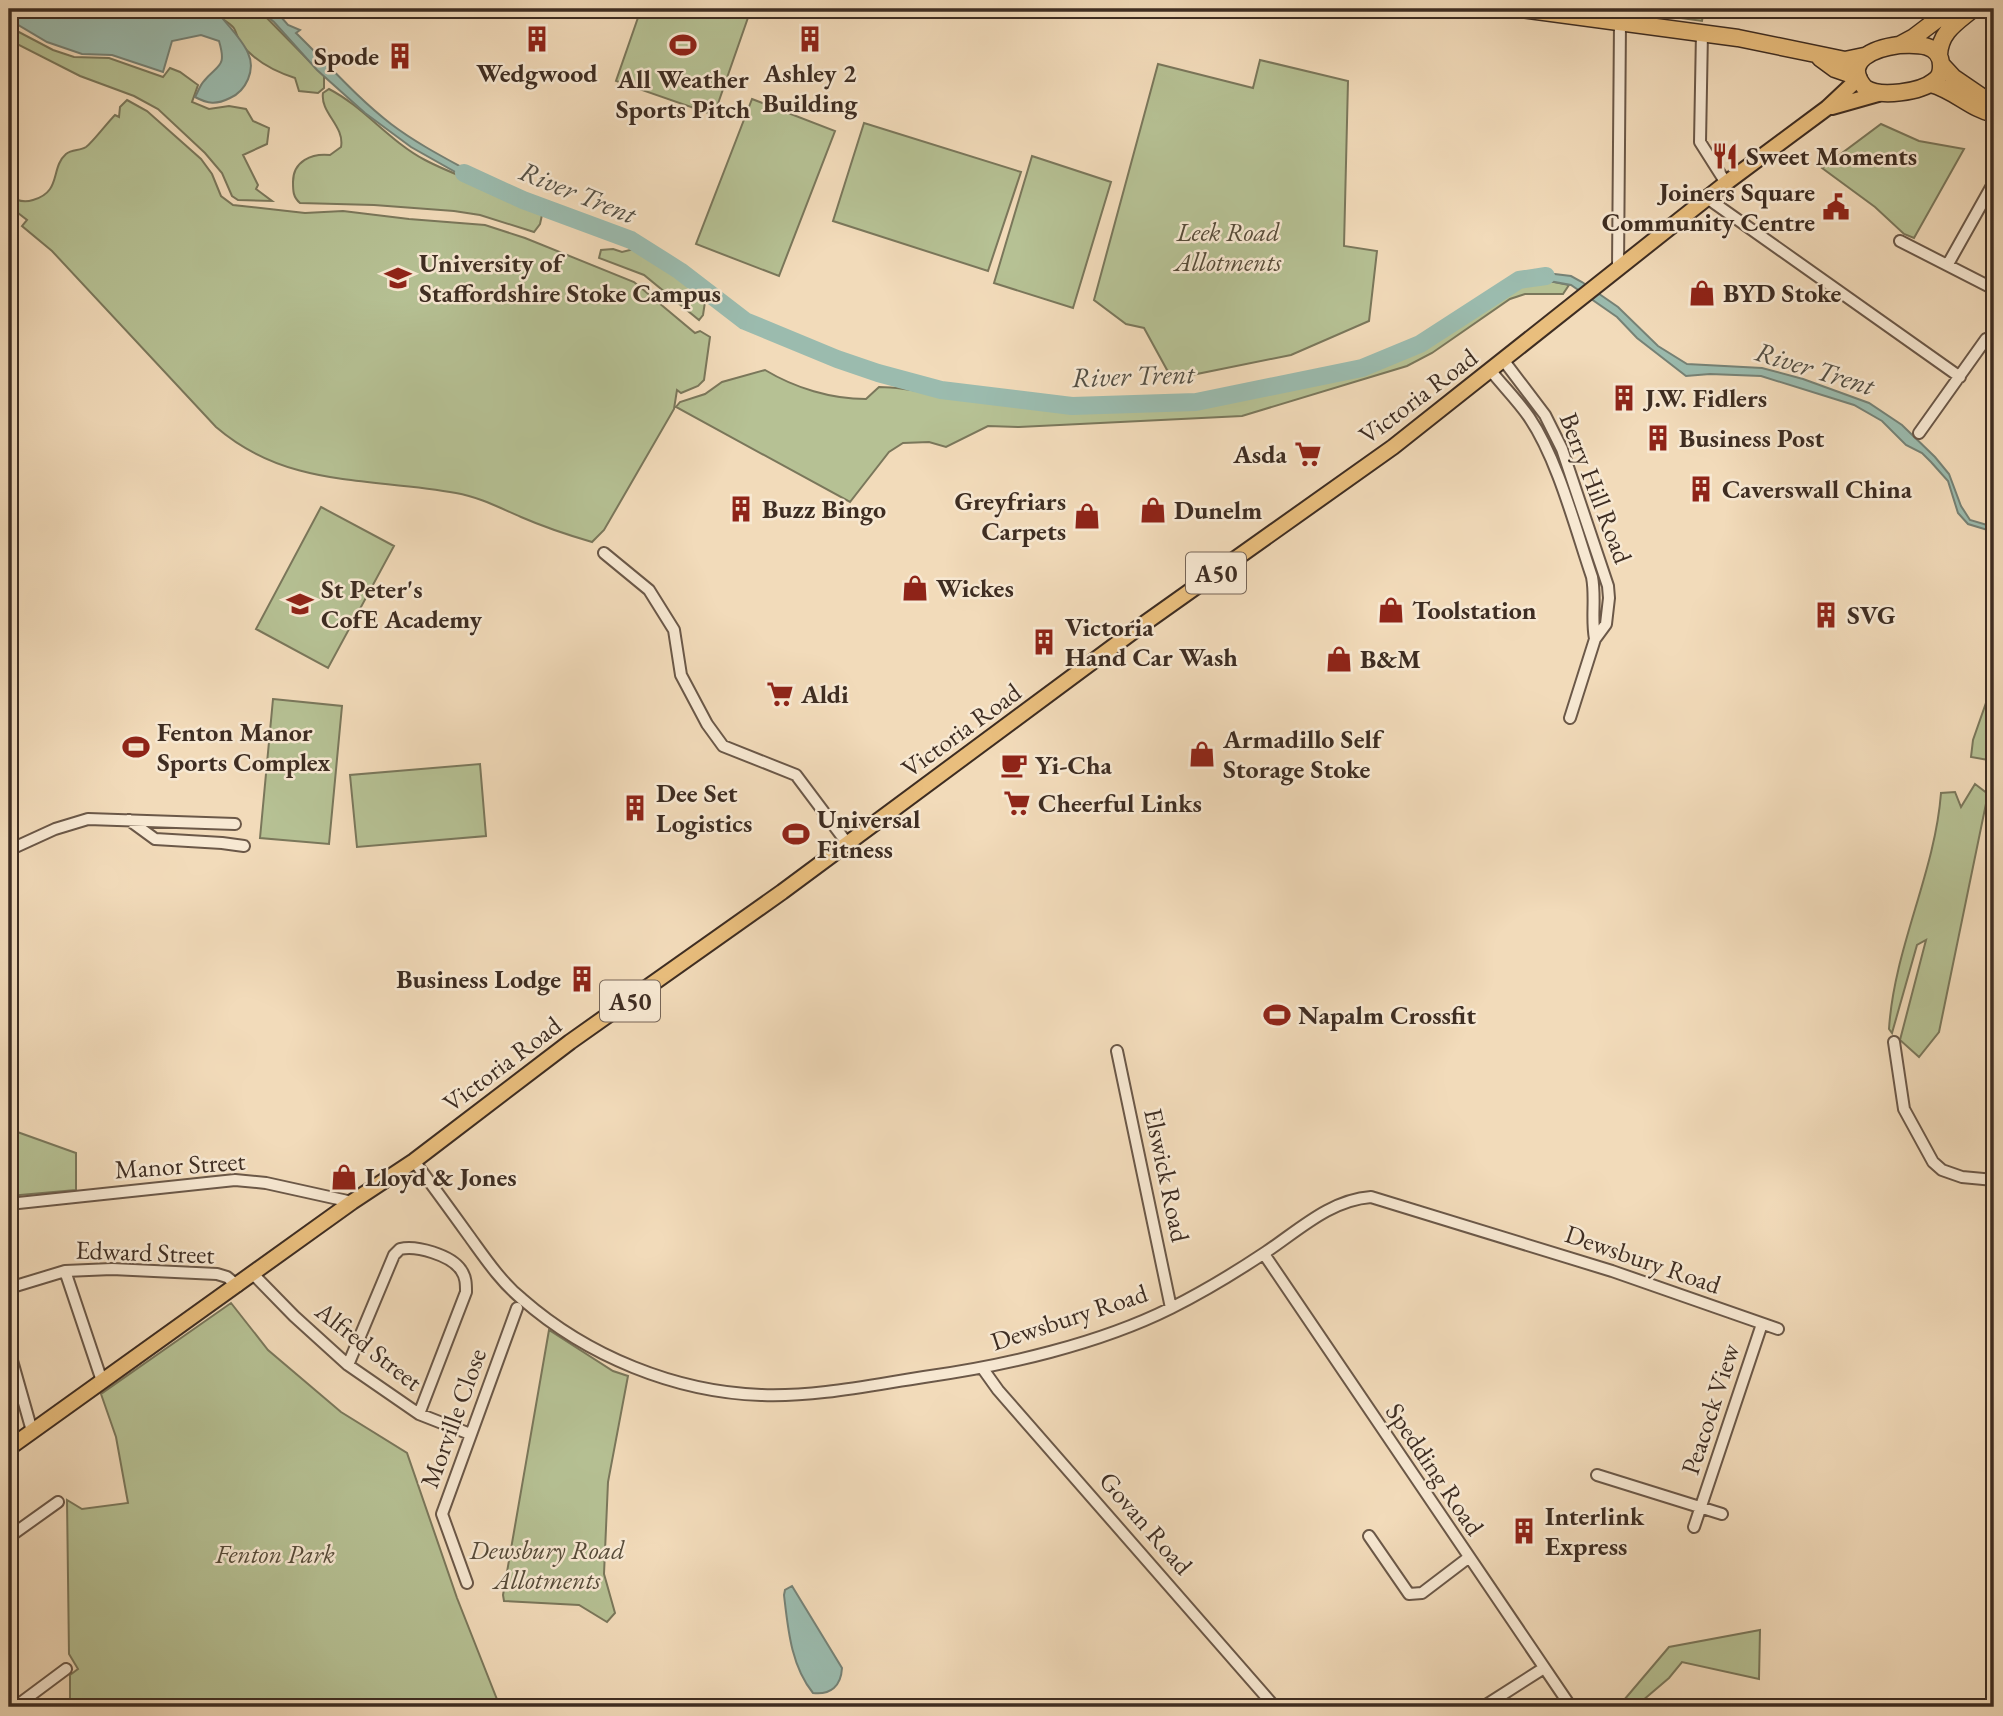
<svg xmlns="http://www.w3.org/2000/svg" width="2003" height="1716" font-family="'EB Garamond',serif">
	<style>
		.green { fill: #b6c194; stroke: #7a775b; stroke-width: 2 }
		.water { fill: #9bbbae; stroke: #768276; stroke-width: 2 }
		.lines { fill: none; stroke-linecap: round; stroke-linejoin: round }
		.river { stroke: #9bbbae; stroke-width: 18 }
		.minor-casing { stroke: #6b5848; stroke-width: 14 }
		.major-casing { stroke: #3e2d22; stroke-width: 18 }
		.highway-casing { stroke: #3e2d22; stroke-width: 19 }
		.minor { stroke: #f7e8d2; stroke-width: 10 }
		.major { stroke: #e9be7d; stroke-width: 14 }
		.highway { stroke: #e9be7d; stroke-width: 16 }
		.labels { text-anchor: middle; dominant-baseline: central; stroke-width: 5; stroke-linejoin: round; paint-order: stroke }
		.shield { fill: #f7e8d2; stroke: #766557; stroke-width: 2 }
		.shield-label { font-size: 24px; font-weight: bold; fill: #3e2d22 }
		.poi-label { font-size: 26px; font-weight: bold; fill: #3e2d22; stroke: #f7e8d2; text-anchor: start }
		.park-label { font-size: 26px; font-style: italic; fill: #564b39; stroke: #f7e8d2 }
		.street-label { font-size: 26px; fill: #3e2d22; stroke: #f7e8d2 }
		.water-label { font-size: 28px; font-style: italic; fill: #555045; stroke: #f7e8d2 }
	</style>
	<rect width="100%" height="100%" fill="#f2dbba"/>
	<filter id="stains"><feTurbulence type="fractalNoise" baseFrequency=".00286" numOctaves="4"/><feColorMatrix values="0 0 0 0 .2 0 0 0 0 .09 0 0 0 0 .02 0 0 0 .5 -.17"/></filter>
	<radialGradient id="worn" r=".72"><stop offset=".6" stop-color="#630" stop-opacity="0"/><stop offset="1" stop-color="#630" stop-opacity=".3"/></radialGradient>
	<path class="green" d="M204 9H258L324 76V88L318 93 299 91 295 78C273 71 253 60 240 42 237 37 236 30 233 27 226 19 212 14 204 9Z
		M641 9H751L714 115 616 81Z
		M1615 9H1704L1702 21Z
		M9 12 15 30 53 50 74 57 109 58 163 77 170 68 180 72 198 85 192 102 209 109 229 106 246 109 253 121 269 128 267 144 243 155 258 185 256 189 272 201 238 200 232 196 222 173 205 153 158 109 134 96 80 76 9 40Z
		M1260 60 1348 81 1344 246 1377 251 1369 321 1291 355 1172 379 1144 328 1126 324 1094 300 1158 64 1253 88Z
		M329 89C364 107 389 141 425 160 463 180 506 190 542 215L540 224 534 232 480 215 454 211 374 205 300 203C293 197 293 191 293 182 293 161 312 153 330 155L341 147C345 126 320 113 323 93Z
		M752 99 835 131 779 276 696 244Z
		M127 100 147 111 201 159 212 174 221 196 233 205 305 213 343 211 409 219 485 225 525 238 634 282 695 333 700 331 710 337 704 380 698 386 681 393 677 390 674 409 604 530 592 542C568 535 544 527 521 517 500 508 479 497 456 493 371 477 288 489 216 427L52 251 22 226 27 220 9 206V194C16 201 24 203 33 200 62 192 50 168 66 154 72 149 80 151 86 147 93 142 107 123 115 115L119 117 120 107Z
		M864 123 1021 172 988 271 833 221Z
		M1881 124 1919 141 1964 149 1914 238 1904 234 1875 207 1822 168Z
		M1032 156 1111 182 1073 308 994 283Z
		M613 249 622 252 634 249C661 261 687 279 705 302L703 315 699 320 644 275 599 258 601 250Z
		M1544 280 1569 285 1563 294H1525L1510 299 1432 353 1407 366 1242 416 1019 427 988 426 946 447 929 442 903 443 889 452 850 502 676 407 680 402 705 394 722 382 765 370C795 388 831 399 866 399L879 387C911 387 942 397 973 401 1006 405 1040 408 1073 410 1171 417 1262 397 1356 373 1379 367 1404 359 1425 346 1460 324 1502 285 1544 280Z
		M321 507 394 546 328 668 256 629Z
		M1994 680V761L1971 757 1973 740Z
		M273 699 342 706 329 844 260 838Z
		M480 764 486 836 357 847 350 775Z
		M1975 784 1988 794 1939 1032 1919 1057 1900 1040 1926 940 1917 945 1892 1033 1889 1029C1894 948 1935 873 1941 793L1955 792 1961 807Z
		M9 1129 76 1153V1190L9 1196Z
		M231 1303 268 1350 341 1412 407 1453 457 1598 500 1707H70V1675L78 1669 69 1654 67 1500 82 1509 128 1503 116 1437 101 1394Z
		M549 1330 613 1371 628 1376 608 1482 604 1574 615 1613 607 1622 579 1605 504 1601 503 1595Z
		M1760 1630 1759 1679 1682 1662 1669 1678 1635 1707H1618L1669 1647Z"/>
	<path class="water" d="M9 9H215C225 23 241 37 248 53 256 70 246 91 230 98 216 105 208 104 195 97 198 92 200 85 204 81 218 64 227 68 219 41L201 35 172 41 163 72 112 55 82 54 47 42 15 23 13 17 9 15Z
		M258 9H274L288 25 300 30 296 33C328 64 356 97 391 124 420 146 453 162 485 180L482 187 411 147 365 113 317 70 274 22Z
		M1538 272 1571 276 1582 282 1618 307 1658 346 1687 364 1762 368 1803 379 1869 403 1902 425 1935 457 1949 474 1961 506 1970 520 1994 527V532L1968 524 1958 513 1948 481 1931 462 1922 453 1906 445 1882 421 1854 405 1761 376 1710 374 1686 376 1637 338 1617 317 1571 285 1544 280 1530 282 1518 276Z
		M792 1586 842 1668C841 1686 831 1695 813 1693 791 1666 788 1629 784 1595L785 1590Z"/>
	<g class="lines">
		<path class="river" d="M464 173 523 200 631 240 680 271 745 321 837 359 878 373 941 390 1072 406 1196 402 1362 368 1420 344 1519 280 1546 276"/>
		<g class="minor-casing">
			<path id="minor" d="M1702 32 1700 142 1726 183
				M1707 198 1960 377
				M1900 241 1994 289
				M1948 264 1994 182
				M1618 268 1620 22
				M1992 330 1994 327
				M1504 361 1545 415 1562 449 1608 586 1609 598 1606 624 1595 639 1570 718
				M1491 371C1503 386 1518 401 1529 417 1558 460 1575 527 1592 577 1596 598 1591 618 1595 639
				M1919 433 1986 339
				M604 553 649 590 674 630 681 675 707 724 723 746 796 775 847 843
				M129 820 155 839 222 843 244 846
				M9 850 55 829 88 819 235 824
				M1894 1042 1904 1109 1933 1162 1942 1170 1962 1177 1994 1180
				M1117 1051 1171 1308
				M414 1161C433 1186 451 1211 469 1236 485 1258 501 1282 522 1299 587 1356 675 1392 761 1395 816 1397 871 1385 924 1377 1004 1366 1099 1344 1171 1308 1203 1292 1236 1272 1266 1252 1299 1230 1330 1200 1371 1197L1612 1271 1778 1329
				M9 1204 235 1180 266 1183 352 1202
				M1264 1254 1571 1707
				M65 1271 102 1381
				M253 1274 294 1316 348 1365 419 1414 470 1434
				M9 1288 65 1271 112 1269 217 1274 227 1277 238 1286
				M9 1350 32 1431
				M348 1365 394 1255 400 1249C416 1245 451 1255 461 1270 466 1277 466 1284 466 1292L419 1414
				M983 1369 998 1390 1275 1707
				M1597 1475 1722 1514
				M1694 1527 1762 1324
				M1369 1536 1409 1594 1422 1593 1468 1558
				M9 1537 58 1502
				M467 1583 442 1514 517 1308
				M15 1707 66 1669
				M1483 1707 1544 1668"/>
		</g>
		<g class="major-casing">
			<path id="major" d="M1832 107 1878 94
				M9 1448 352 1202 414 1161 570 1042 782 892 1138 628 1393 447 1726 183 1827 108 1859 78"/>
		</g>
		<g class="highway-casing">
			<path id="highway" d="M1521 9 1738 38 1845 60 1864 56
				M1901 44 1914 37 1951 9
				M1899 45C1916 44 1942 43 1941 67 1941 73 1939 78 1934 81 1921 92 1880 98 1865 88 1841 60 1876 48 1899 45Z
				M1939 55C1940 32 1956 23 1973 9
				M1820 58 1835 69 1858 77
				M1941 64 1953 77 1994 105
				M1931 84C1954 90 1971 109 1994 114"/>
		</g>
		<use href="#minor" class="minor"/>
		<use href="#major" class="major"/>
		<use href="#highway" class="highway"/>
	</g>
	<defs>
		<g id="building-bare" transform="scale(2.1)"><path d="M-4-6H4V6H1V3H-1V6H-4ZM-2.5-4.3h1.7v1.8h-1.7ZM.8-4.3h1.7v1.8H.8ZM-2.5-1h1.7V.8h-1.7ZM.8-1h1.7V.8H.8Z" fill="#8f2418" stroke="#f7e8d2" stroke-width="2.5" paint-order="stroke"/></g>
		<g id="stadium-bare" transform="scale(2.1)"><path d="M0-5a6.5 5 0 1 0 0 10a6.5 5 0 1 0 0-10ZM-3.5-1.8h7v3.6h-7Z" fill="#8f2418" stroke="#f7e8d2" stroke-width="2.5" paint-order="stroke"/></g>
		<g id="restaurant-bare" transform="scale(2.1)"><path d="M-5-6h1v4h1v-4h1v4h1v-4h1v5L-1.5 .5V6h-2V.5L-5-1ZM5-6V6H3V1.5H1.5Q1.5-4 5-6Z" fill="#8f2418" stroke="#f7e8d2" stroke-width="2.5" paint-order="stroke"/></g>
		<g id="civic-bare" transform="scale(2.1)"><path d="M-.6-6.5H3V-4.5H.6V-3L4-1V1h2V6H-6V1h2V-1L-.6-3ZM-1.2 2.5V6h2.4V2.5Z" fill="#8f2418" stroke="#f7e8d2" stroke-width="2.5" paint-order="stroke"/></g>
		<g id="university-bare" transform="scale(2.1)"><path d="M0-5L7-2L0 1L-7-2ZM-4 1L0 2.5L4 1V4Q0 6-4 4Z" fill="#8f2418" stroke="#f7e8d2" stroke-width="2.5" paint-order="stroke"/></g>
		<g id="shop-bare" transform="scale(2.1)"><path d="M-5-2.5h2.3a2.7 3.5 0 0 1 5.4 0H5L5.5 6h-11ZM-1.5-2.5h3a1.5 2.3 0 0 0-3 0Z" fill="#8f2418" stroke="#f7e8d2" stroke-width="2.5" paint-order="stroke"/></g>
		<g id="supermarket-bare" transform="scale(2.1)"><path d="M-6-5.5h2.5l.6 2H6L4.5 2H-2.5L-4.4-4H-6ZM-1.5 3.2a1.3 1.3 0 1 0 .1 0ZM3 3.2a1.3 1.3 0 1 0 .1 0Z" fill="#8f2418" stroke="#f7e8d2" stroke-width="2.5" paint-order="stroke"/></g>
		<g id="school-bare" transform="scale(2.1)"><path d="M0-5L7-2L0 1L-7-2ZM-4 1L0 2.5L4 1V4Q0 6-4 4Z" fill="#8f2418" stroke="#f7e8d2" stroke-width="2.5" paint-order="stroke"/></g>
		<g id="cafe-bare" transform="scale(2.1)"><path d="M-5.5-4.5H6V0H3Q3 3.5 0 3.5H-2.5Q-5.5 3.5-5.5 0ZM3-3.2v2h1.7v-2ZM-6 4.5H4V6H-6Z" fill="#8f2418" stroke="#f7e8d2" stroke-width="2.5" paint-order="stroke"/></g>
	</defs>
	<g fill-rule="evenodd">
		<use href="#building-bare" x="537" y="39"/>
		<use href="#building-bare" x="810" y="39"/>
		<use href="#stadium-bare" x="683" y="45"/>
		<use href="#building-bare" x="400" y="56"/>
		<use href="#restaurant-bare" x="1725" y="156"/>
		<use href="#civic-bare" x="1836" y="207"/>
		<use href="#university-bare" x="398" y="278"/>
		<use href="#shop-bare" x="1702" y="293"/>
		<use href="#building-bare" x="1624" y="398"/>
		<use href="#building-bare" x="1658" y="438"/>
		<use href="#supermarket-bare" x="1308" y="454"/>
		<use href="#building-bare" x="1701" y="489"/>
		<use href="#building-bare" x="741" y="509"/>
		<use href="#shop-bare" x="1153" y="510"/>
		<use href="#shop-bare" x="1087" y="516"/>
		<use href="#shop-bare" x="915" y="588"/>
		<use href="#school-bare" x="300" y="604"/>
		<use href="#shop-bare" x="1391" y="610"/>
		<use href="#building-bare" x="1826" y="615"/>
		<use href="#building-bare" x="1044" y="642"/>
		<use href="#shop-bare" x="1339" y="659"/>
		<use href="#supermarket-bare" x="780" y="694"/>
		<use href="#stadium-bare" x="136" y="747"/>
		<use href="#shop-bare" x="1202" y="754"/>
		<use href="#cafe-bare" x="1014" y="765"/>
		<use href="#supermarket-bare" x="1017" y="803"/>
		<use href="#building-bare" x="635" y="808"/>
		<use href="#stadium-bare" x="796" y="834"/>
		<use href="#building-bare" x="582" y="979"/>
		<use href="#stadium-bare" x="1277" y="1015"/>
		<use href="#shop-bare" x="344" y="1177"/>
		<use href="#building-bare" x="1524" y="1531"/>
	</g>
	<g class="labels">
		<g class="shield">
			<rect x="1186" y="552.5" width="60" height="41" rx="5"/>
			<rect x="600" y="980.5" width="60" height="41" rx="5"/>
		</g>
		<g class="shield-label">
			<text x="1216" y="573">A50</text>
			<text x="630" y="1001">A50</text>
		</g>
		<g class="poi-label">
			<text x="379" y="56" text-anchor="end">Spode</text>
			<text x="537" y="73" text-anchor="middle">Wedgwood</text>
			<text x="810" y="73" text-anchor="middle">Ashley 2<tspan x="810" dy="30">Building</tspan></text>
			<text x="683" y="79" text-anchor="middle">All Weather<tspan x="683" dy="30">Sports Pitch</tspan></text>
			<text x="1746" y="156">Sweet Moments</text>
			<text x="1815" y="192" text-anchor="end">Joiners Square<tspan x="1815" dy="30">Community Centre</tspan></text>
			<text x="419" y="263">University of<tspan x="419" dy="30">Staffordshire Stoke Campus</tspan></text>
			<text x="1723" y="293">BYD Stoke</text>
			<text x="1645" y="398">J.W. Fidlers</text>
			<text x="1679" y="438">Business Post</text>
			<text x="1287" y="454" text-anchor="end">Asda</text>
			<text x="1722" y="489">Caverswall China</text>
			<text x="1066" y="501" text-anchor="end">Greyfriars<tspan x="1066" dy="30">Carpets</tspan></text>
			<text x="762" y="509">Buzz Bingo</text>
			<text x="1174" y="510">Dunelm</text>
			<text x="936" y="588">Wickes</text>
			<text x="321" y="589">St Peter's<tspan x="321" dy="30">CofE Academy</tspan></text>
			<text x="1412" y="610">Toolstation</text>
			<text x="1847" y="615">SVG</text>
			<text x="1065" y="627">Victoria<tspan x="1065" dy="30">Hand Car Wash</tspan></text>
			<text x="1360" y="659">B&amp;M</text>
			<text x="801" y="694">Aldi</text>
			<text x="157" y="732">Fenton Manor<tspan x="157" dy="30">Sports Complex</tspan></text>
			<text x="1223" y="739">Armadillo Self<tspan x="1223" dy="30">Storage Stoke</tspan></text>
			<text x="1035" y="765">Yi-Cha</text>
			<text x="656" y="793">Dee Set<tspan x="656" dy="30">Logistics</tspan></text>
			<text x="1038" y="803">Cheerful Links</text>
			<text x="817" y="819">Universal<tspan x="817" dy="30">Fitness</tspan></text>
			<text x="561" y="979" text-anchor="end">Business Lodge</text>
			<text x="1298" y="1015">Napalm Crossfit</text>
			<text x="365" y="1177">Lloyd &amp; Jones</text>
			<text x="1545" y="1516">Interlink<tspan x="1545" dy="30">Express</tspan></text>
		</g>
		<g class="park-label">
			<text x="1228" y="232">Leek Road<tspan x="1228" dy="30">Allotments</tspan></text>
			<text x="547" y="1550">Dewsbury Road<tspan x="547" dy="30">Allotments</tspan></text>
			<text x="275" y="1554">Fenton Park</text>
		</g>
		<g class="street-label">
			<text transform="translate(1418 396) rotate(-37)">Victoria Road</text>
			<text transform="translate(1596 488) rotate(69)">Berry Hill Road</text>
			<text transform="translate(961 730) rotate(-36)">Victoria Road</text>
			<text transform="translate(502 1064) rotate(-37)">Victoria Road</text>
			<text transform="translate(180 1165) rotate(-4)">Manor Street</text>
			<text transform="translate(1167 1175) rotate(78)">Elswick Road</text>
			<text transform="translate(145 1252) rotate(2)">Edward Street</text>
			<text transform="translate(1643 1259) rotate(19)">Dewsbury Road</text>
			<text transform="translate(1069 1317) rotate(-18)">Dewsbury Road</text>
			<text transform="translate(369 1346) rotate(38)">Alfred Street</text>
			<text transform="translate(1710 1409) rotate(-72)">Peacock View</text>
			<text transform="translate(453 1418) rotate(-70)">Morville Close</text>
			<text transform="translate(1435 1469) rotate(56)">Spedding Road</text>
			<text transform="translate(1146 1523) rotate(49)">Govan Road</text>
		</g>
		<g class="water-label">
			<text transform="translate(578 192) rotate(22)">River Trent</text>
			<text transform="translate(1815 368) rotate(17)">River Trent</text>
			<text transform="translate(1133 375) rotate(-2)">River Trent</text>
		</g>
	</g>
	<rect width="2003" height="1716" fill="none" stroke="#f2dbba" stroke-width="35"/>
	<rect x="10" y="10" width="1982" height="1695" fill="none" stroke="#3e2d22" stroke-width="3.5"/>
	<rect x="18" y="18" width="1968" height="1681" fill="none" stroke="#3e2d22" stroke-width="2"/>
	<rect width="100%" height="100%" filter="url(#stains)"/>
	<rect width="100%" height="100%" fill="url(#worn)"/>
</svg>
